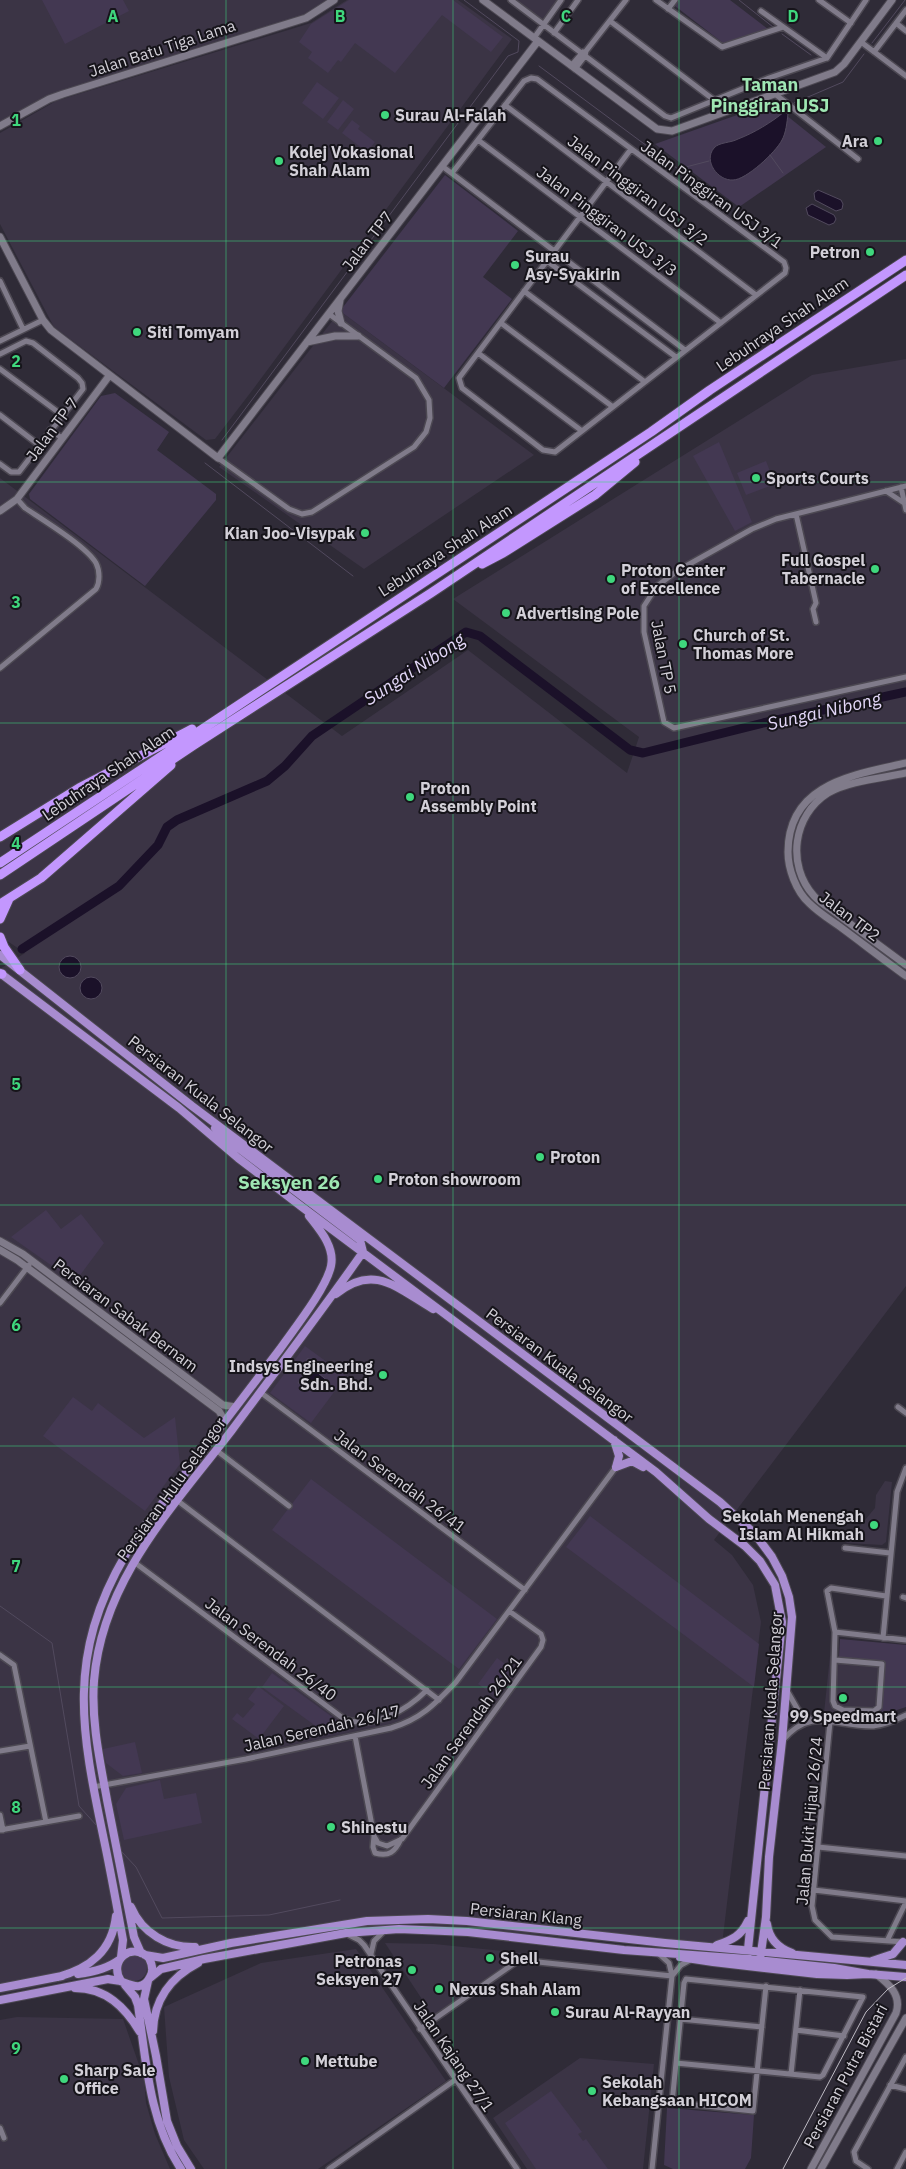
<svg xmlns="http://www.w3.org/2000/svg" width="906" height="2169" font-family="'IBM Plex Sans',sans-serif">
	<style>
		.built { fill: #3b3445 }
		.green { fill: #433852 }
		.water { fill: #1b1129; stroke: #524a5e }
		.lines { fill: none; stroke-linecap: round; stroke-linejoin: round }
		.stream { stroke: #524a5e; stroke-width: 1 }
		.river { stroke: #1b1129; stroke-width: 9 }
		.street-casing { stroke: #4c4852; stroke-width: 8 }
		.secondary-casing { stroke: #4c4852; stroke-width: 9 }
		.primary-casing { stroke: #4c4852; stroke-width: 10 }
		.highway-casing { stroke: #4c4852; stroke-width: 11 }
		.street { stroke: #807b8a; stroke-width: 5 }
		.secondary { stroke: #807b8a; stroke-width: 7 }
		.primary { stroke: #a88cd0; stroke-width: 8 }
		.highway { stroke: #c397fe; stroke-width: 9 }
		.tram { stroke: #bebbc4; stroke-width: 1 }
		.grid { fill: none; stroke: #3fd77d; stroke-width: 1; stroke-opacity: 0.55 }
		.poi-dot { fill: #3fd77d; stroke: #16141a; stroke-width: 2 }
		.labels { text-anchor: middle; dominant-baseline: central; stroke-width: 4; stroke-linejoin: round; paint-order: stroke }
		.street-label { font-size: 16px; fill: #d3d0d8; stroke: #16141a }
		.poi-label { font-size: 16px; font-weight: bold; fill: #d3d0d8; stroke: #16141a; text-anchor: start }
		.neighbourhood-label { font-size: 18px; font-weight: bold; fill: #9fe6b3; stroke: #16141a }
		.water-label { font-size: 18px; font-style: italic; fill: #e4d8f9; stroke: #16141a }
		.quarter-label { font-size: 19px; font-weight: bold; fill: #9fe6b3; stroke: #16141a }
		.grid-label { font-size: 16px; text-anchor: middle; font-weight: bold; fill: #3fd77d; stroke: #16141a; stroke-width: 4; stroke-linejoin: round; paint-order: stroke }
	</style>
	<rect width="100%" height="100%" fill="#2f2b37"/>
	<path class="built" d="M0 0H338L307 20 65 90 0 123Z
		M347 0H458L512 39 254 388 215 439 206 440 54 327 0 224V133L56 101 311 23Z
		M515 0H557L542 20Z
		M340 311 534 455 364 569 219 467Z
		M906 359V1286L714 1540 732 1555 753 1585 761 1622 721 1953 471 1928 398 1923 335 1931 279 1940 0 1994V969L25 953 0 936V478L342 736 468 650 627 773 639 737 453 599 812 375Z
		M885 1481 892 1482 886 1542 882 1545 846 1543 875 1508 876 1495Z
		M830 1656 880 1661 876 1716 824 1713Z
		M385 1943 434 1944 522 1953 433 2016Z
		M356 1949 446 2081 318 2169H204L184 2140 169 2077 164 2007 261 1963Z
		M17 2017 123 2019 144 2079 146 2103 155 2134 170 2169H0V2020Z
		M580 2058 654 2064 643 2169H527L493 2118Z"/>
	<path class="green" d="M42 0H123L129 11 65 44Z
		M349 0H453L503 37 491 52 442 15 395 73 355 43 341 62 338 60 328 73 308 58 312 52 299 42 311 24Z
		M679 0H730L768 29 723 43 675 6Z
		M317 82 339 98 323 119 302 103Z
		M343 100 354 109 338 130 327 122Z
		M771 103 826 147 739 207 655 144Z
		M352 120 360 126 358 129 375 142 367 152 342 133Z
		M445 175 518 231 483 277 512 299 444 388 340 311Z
		M115 393 169 432 157 450 216 494V500L145 586 30 499 29 494 101 396Z
		M719 442 752 522 735 531 693 456Z
		M766 461 775 484 746 495 737 473Z
		M46 1210 61 1229 81 1214 104 1243 75 1282 11 1237Z
		M305 1346 346 1376 311 1423 270 1393Z
		M73 1397 92 1411 98 1403 144 1438 175 1417 180 1464 145 1511 43 1436Z
		M311 1479 497 1619 459 1669 272 1530Z
		M590 1516 759 1644 754 1687 566 1547Z
		M840 1639 906 1645V1707L879 1716 883 1661 839 1657Z
		M497 1658 512 1669 493 1695 478 1684Z
		M272 1673 350 1730 328 1735 262 1687Z
		M258 1686 284 1706 259 1739 232 1719 237 1713 243 1718 255 1704 248 1699Z
		M135 1742 142 1773 123 1776 106 1763 103 1749Z
		M160 1780 164 1799 196 1793 202 1823 124 1840 116 1804 126 1788Z
		M121 1968a13 13 0 1 1 26 0a13 13 0 1 1-26 0Z
		M551 2091 582 2132 578 2134 583 2141 586 2139 608 2169H536L505 2123Z
		M667 2108 754 2115 751 2158 745 2169H673L664 2165Z"/>
	<path class="water" d="M784 112 788 114C787 122 786 133 782 140 776 152 746 180 733 180 718 181 703 161 714 148 719 142 731 143 738 139 754 133 772 122 784 112Z
		M818 190 841 200 843 204 842 209 836 211 815 200 814 193Z
		M812 204 834 215 836 219 834 223 829 225 808 215 806 208Z
		M59 967a11 11 0 1 1 22 0a11 11 0 1 1-22 0Z
		M80 988a11 11 0 1 1 22 0a11 11 0 1 1-22 0Z
		M307 1359H309L313 1369 329 1382 326 1389 322 1391 307 1379 300 1384 298 1383 308 1368Z"/>
	<g class="lines">
		<path class="stream" d="M739 0 773 27
			M782 34 811 55
			M872 43 905 0
			M539 66 678 169 709 161
			M794 103 843 82 864 54
			M770 155 783 173
			M222 440 508 56 518 52 519 41 464 0
			M205 463 353 576
			M0 1606 52 1643 79 1806 97 1826
			M122 1852 136 1867 162 1918 269 1915 340 1900"/>
		<path class="river" d="M22 949 119 886 158 845 167 827 177 820 267 781 285 766 312 736 466 632 480 636 630 750 643 753 763 723 906 692"/>
		<g class="street-casing">
			<path id="street" d="M511 0 665 116 671 118 769 78 827 58 866 0
				M656 0 722 47 783 27
				M819 0 851 23
				M668 9 675 0
				M761 11 827 58
				M610 21 714 100
				M896 23 906 31
				M554 33 578 0
				M534 38 561 0
				M861 42 906 76
				M874 52 906 10
				M571 66 583 52
				M575 69 585 56 586 51 626 0
				M775 94 858 159
				M505 105 756 295
				M478 140 721 323
				M442 166 685 350
				M452 173 524 81 531 78 537 79 784 262 786 268 785 273 555 452 543 450 462 388 459 378 631 149
				M547 261 676 357
				M0 281 23 329
				M524 291 645 382
				M501 323 613 407
				M0 341 43 320
				M478 353 582 431
				M0 354 26 341 33 343 78 378 82 383 83 389 19 472H11L0 464
				M0 369 62 415
				M0 415 39 445
				M50 430 62 438
				M218 458 289 509 302 514 312 512 414 447 426 432 430 418 429 400 416 378 329 314
				M906 486 776 519 752 529 677 571 657 586 644 606V632L664 722 674 728 906 677
				M901 487 906 510
				M886 491 904 503
				M796 514 816 603 813 609 816 622
				M0 668 96 589C100 582 100 571 96 563 86 546 43 520 25 508L17 499
				M0 1303 29 1265
				M260 1392 525 1590
				M898 1407 906 1413
				M216 1450 289 1506
				M178 1501 439 1700
				M845 1548 890 1553
				M134 1562 344 1719C373 1730 407 1710 427 1690
				M903 1597 906 1598
				M835 1632 906 1640
				M883 1638 897 1492 906 1468
				M0 1655 14 1665 46 1822
				M835 1660 882 1664 879 1707 874 1711
				M786 1689 798 1710 811 1720
				M874 1711 843 1710 835 1706 833 1701 835 1632 827 1591 831 1588 886 1596
				M874 1711V1726
				M830 1722 812 1906 815 1920 832 1937 904 1942
				M355 1736 374 1836 378 1843 387 1846 402 1839 541 1647 543 1640 541 1634 509 1611
				M783 1740C811 1706 836 1727 873 1726 884 1725 896 1720 906 1715
				M0 1751 30 1746
				M93 1787 246 1759 391 1728C421 1719 435 1704 456 1682L616 1467
				M0 1815 3 1830
				M0 1830 79 1816
				M374 1836 373 1847 375 1853C389 1857 395 1852 401 1839
				M818 1847 906 1856
				M814 1890 906 1901
				M349 1935 359 1940 364 1945 517 2169
				M887 1941 906 1902
				M371 1954 374 1941 384 1931
				M672 1976 681 1965 692 1959
				M680 2019 762 2027
				M420 2029 519 1960 672 1976
				M796 2030 844 2036
				M791 2074 800 1990
				M890 2085 906 2089
				M659 2101 753 2111 766 1986
				M672 2103C676 2063 680 2023 684 1983L686 1979 863 1997 823 2075 820 2077 676 2063
				M0 2128 4 2138
				M329 2169 455 2080
				M652 2169 672 1976 669 1963 658 1953
				M868 2169 856 2161 854 2152 906 2057
				M897 2169 906 2152"/>
		</g>
		<g class="secondary-casing">
			<path id="secondary" d="M483 0 657 129 672 131 835 72 844 64 892 0
				M0 126 49 99 63 94 306 18 334 0
				M0 237 43 320 51 330 218 458 538 41
				M340 300 338 311 341 323
				M307 342 335 336H358
				M0 511 17 499 109 376
				M906 763C854 775 788 783 788 852 788 869 796 891 809 903 818 912 829 919 839 926 862 943 884 960 906 976
				M906 773C883 778 848 781 828 793 793 815 786 865 814 896 821 904 833 910 841 917 863 933 884 949 906 965
				M0 1241 23 1254 223 1405 236 1407
				M0 1250 17 1260 219 1411 222 1416 223 1424
				M811 2169 896 2013C902 1995 889 1984 876 1974
				M821 2169 906 2018"/>
		</g>
		<g class="primary-casing">
			<path id="primary" d="M0 955 192 1106 720 1502 755 1534 772 1557 782 1576 789 1597 792 1617 782 1741 769 1857 766 1917 760 1960
				M0 973 179 1108 238 1158 302 1207 656 1472 709 1519 745 1546 760 1561 775 1585 782 1622 747 1959
				M215 1128 224 1137 360 1240 363 1252
				M336 1294C374 1263 397 1288 433 1309
				M614 1440 619 1456 616 1467
				M616 1467 632 1461 643 1467
				M131 1907C142 1933 168 1948 195 1947
				M767 1924C769 1938 778 1948 792 1953
				M717 1945C732 1940 741 1936 748 1921
				M141 1953 134 1937C125 1892 116 1846 107 1800 100 1761 91 1721 94 1681 102 1580 173 1507 232 1430 276 1371 321 1312 363 1252
				M145 1955 163 1958 231 1943 367 1921 428 1919 467 1921 665 1943 906 1965
				M121 1957 123 1940C117 1907 111 1873 104 1840 81 1730 66 1656 126 1554 142 1526 165 1501 184 1475 216 1433 248 1391 280 1349 294 1329 326 1289 331 1266 335 1247 320 1230 309 1216
				M680 1957 713 1962 817 1974 847 1975 868 1974 906 1977
				M872 1961 893 1954 903 1942
				M78 1974C93 1972 107 1969 119 1960
				M58 1977C90 1968 112 1951 116 1916
				M150 1978 161 1969 204 1959 346 1933 399 1929 468 1932 624 1950 747 1959 834 1968 868 1974
				M148 1981 144 1999 156 2056 167 2121 177 2146 191 2169
				M125 1985 135 1997 138 2005C146 2061 149 2121 181 2169
				M0 1988 62 1976
				M75 1988C106 1988 125 2007 140 2032
				M0 2000 108 1979C112 1980 117 1980 120 1981 131 1985 143 1992 150 1977 154 1971 152 1964 149 1958 131 1941 108 1961 121 1981
				M153 2031C154 2000 171 1977 198 1963"/>
		</g>
		<g class="highway-casing">
			<path id="highway" d="M482 564 503 553 595 495 635 462
				M0 837 79 788 192 729
				M0 863 651 432 710 390 906 260
				M0 875 194 745 431 593 906 275
				M0 904 41 878 171 765
				M0 919 9 899
				M0 937 4 947 20 970
				M0 974H2"/>
		</g>
		<use href="#street" class="street"/>
		<use href="#secondary" class="secondary"/>
		<use href="#primary" class="primary"/>
		<use href="#highway" class="highway"/>
		<path class="tram" d="M783 2169 866 2012 888 1989 906 1978"/>
	</g>
	<path class="grid" d="M226 0V2169M453 0V2169M679 0V2169M0 241H906M0 482H906M0 723H906M0 964H906M0 1205H906M0 1446H906M0 1687H906M0 1928H906"/>
	<g class="poi-dot">
		<circle cx="385" cy="115" r="5"/>
		<circle cx="878" cy="141" r="5"/>
		<circle cx="279" cy="161" r="5"/>
		<circle cx="870" cy="252" r="5"/>
		<circle cx="515" cy="265" r="5"/>
		<circle cx="137" cy="332" r="5"/>
		<circle cx="756" cy="478" r="5"/>
		<circle cx="365" cy="533" r="5"/>
		<circle cx="875" cy="569" r="5"/>
		<circle cx="611" cy="579" r="5"/>
		<circle cx="506" cy="613" r="5"/>
		<circle cx="683" cy="644" r="5"/>
		<circle cx="410" cy="797" r="5"/>
		<circle cx="540" cy="1157" r="5"/>
		<circle cx="378" cy="1179" r="5"/>
		<circle cx="383" cy="1375" r="5"/>
		<circle cx="874" cy="1525" r="5"/>
		<circle cx="843" cy="1698" r="5"/>
		<circle cx="331" cy="1827" r="5"/>
		<circle cx="490" cy="1958" r="5"/>
		<circle cx="412" cy="1970" r="5"/>
		<circle cx="439" cy="1989" r="5"/>
		<circle cx="555" cy="2012" r="5"/>
		<circle cx="305" cy="2061" r="5"/>
		<circle cx="64" cy="2079" r="5"/>
		<circle cx="592" cy="2091" r="5"/>
	</g>
	<g class="labels">
		<g class="street-label">
			<text transform="translate(162 48) rotate(-18)">Jalan Batu Tiga Lama</text>
			<text transform="translate(638 190) rotate(37)">Jalan Pinggiran USJ 3/2</text>
			<text transform="translate(712 194) rotate(36)">Jalan Pinggiran USJ 3/1</text>
			<text transform="translate(607 221) rotate(37)">Jalan Pinggiran USJ 3/3</text>
			<text transform="translate(367 241) rotate(-52)">Jalan TP7</text>
			<text transform="translate(782 324) rotate(-34)">Lebuhraya Shah Alam</text>
			<text transform="translate(52 429) rotate(-53)">Jalan TP 7</text>
			<text transform="translate(445 550) rotate(-33)">Lebuhraya Shah Alam</text>
			<text transform="translate(664 657) rotate(79)">Jalan TP 5</text>
			<text transform="translate(108 773) rotate(-34)">Lebuhraya Shah Alam</text>
			<text transform="translate(850 916) rotate(37)">Jalan TP2</text>
			<text transform="translate(201 1094) rotate(38)">Persiaran Kuala Selangor</text>
			<text transform="translate(126 1315) rotate(37)">Persiaran Sabak Bernam</text>
			<text transform="translate(560 1365) rotate(37)">Persiaran Kuala Selangor</text>
			<text transform="translate(400 1481) rotate(37)">Jalan Serendah 26/41</text>
			<text transform="translate(171 1489) rotate(-54)">Persiaran Hulu Selangor</text>
			<text transform="translate(271 1649) rotate(37)">Jalan Serendah 26/40</text>
			<text transform="translate(770 1701) rotate(-86)">Persiaran Kuala Selangor</text>
			<text transform="translate(471 1722) rotate(-54)">Jalan Serendah 26/21</text>
			<text transform="translate(322 1728) rotate(-13)">Jalan Serendah 26/17</text>
			<text transform="translate(809 1821) rotate(-85)">Jalan Bukit Hijau 26/24</text>
			<text transform="translate(526 1914) rotate(6)">Persiaran Klang</text>
			<text transform="translate(454 2056) rotate(56)">Jalan Kajang 27/1</text>
			<text transform="translate(845 2076) rotate(-62)">Persiaran Putra Bistari</text>
		</g>
		<g class="poi-label">
			<text x="395" y="115">Surau Al-Falah</text>
			<text x="868" y="141" text-anchor="end">Ara</text>
			<text x="289" y="152">Kolej Vokasional<tspan x="289" dy="18">Shah Alam</tspan></text>
			<text x="860" y="252" text-anchor="end">Petron</text>
			<text x="525" y="256">Surau<tspan x="525" dy="18">Asy-Syakirin</tspan></text>
			<text x="147" y="332">Siti Tomyam</text>
			<text x="766" y="478">Sports Courts</text>
			<text x="355" y="533" text-anchor="end">Kian Joo-Visypak</text>
			<text x="865" y="560" text-anchor="end">Full Gospel<tspan x="865" dy="18">Tabernacle</tspan></text>
			<text x="621" y="570">Proton Center<tspan x="621" dy="18">of Excellence</tspan></text>
			<text x="516" y="613">Advertising Pole</text>
			<text x="693" y="635">Church of St.<tspan x="693" dy="18">Thomas More</tspan></text>
			<text x="420" y="788">Proton<tspan x="420" dy="18">Assembly Point</tspan></text>
			<text x="550" y="1157">Proton</text>
			<text x="388" y="1179">Proton showroom</text>
			<text x="373" y="1366" text-anchor="end">Indsys Engineering<tspan x="373" dy="18">Sdn. Bhd.</tspan></text>
			<text x="864" y="1516" text-anchor="end">Sekolah Menengah<tspan x="864" dy="18">Islam Al Hikmah</tspan></text>
			<text x="843" y="1716" text-anchor="middle">99 Speedmart</text>
			<text x="341" y="1827">Shinestu</text>
			<text x="500" y="1958">Shell</text>
			<text x="402" y="1961" text-anchor="end">Petronas<tspan x="402" dy="18">Seksyen 27</tspan></text>
			<text x="449" y="1989">Nexus Shah Alam</text>
			<text x="565" y="2012">Surau Al-Rayyan</text>
			<text x="315" y="2061">Mettube</text>
			<text x="74" y="2070">Sharp Sale<tspan x="74" dy="18">Office</tspan></text>
			<text x="602" y="2082">Sekolah<tspan x="602" dy="18">Kebangsaan HICOM</tspan></text>
		</g>
		<g class="neighbourhood-label">
			<text x="770" y="84">Taman<tspan x="770" dy="21">Pinggiran USJ</tspan></text>
		</g>
		<g class="water-label">
			<text transform="translate(414 669) rotate(-33)">Sungai Nibong</text>
			<text transform="translate(824 711) rotate(-13)">Sungai Nibong</text>
		</g>
		<g class="quarter-label">
			<text x="289" y="1182">Seksyen 26</text>
		</g>
	</g>
	<g class="grid-label">
		<text x="113" y="22">A</text>
		<text x="340" y="22">B</text>
		<text x="566" y="22">C</text>
		<text x="793" y="22">D</text>
		<text x="16" y="126">1</text>
		<text x="16" y="367">2</text>
		<text x="16" y="608">3</text>
		<text x="16" y="849">4</text>
		<text x="16" y="1090">5</text>
		<text x="16" y="1331">6</text>
		<text x="16" y="1572">7</text>
		<text x="16" y="1813">8</text>
		<text x="16" y="2054">9</text>
	</g>
</svg>
